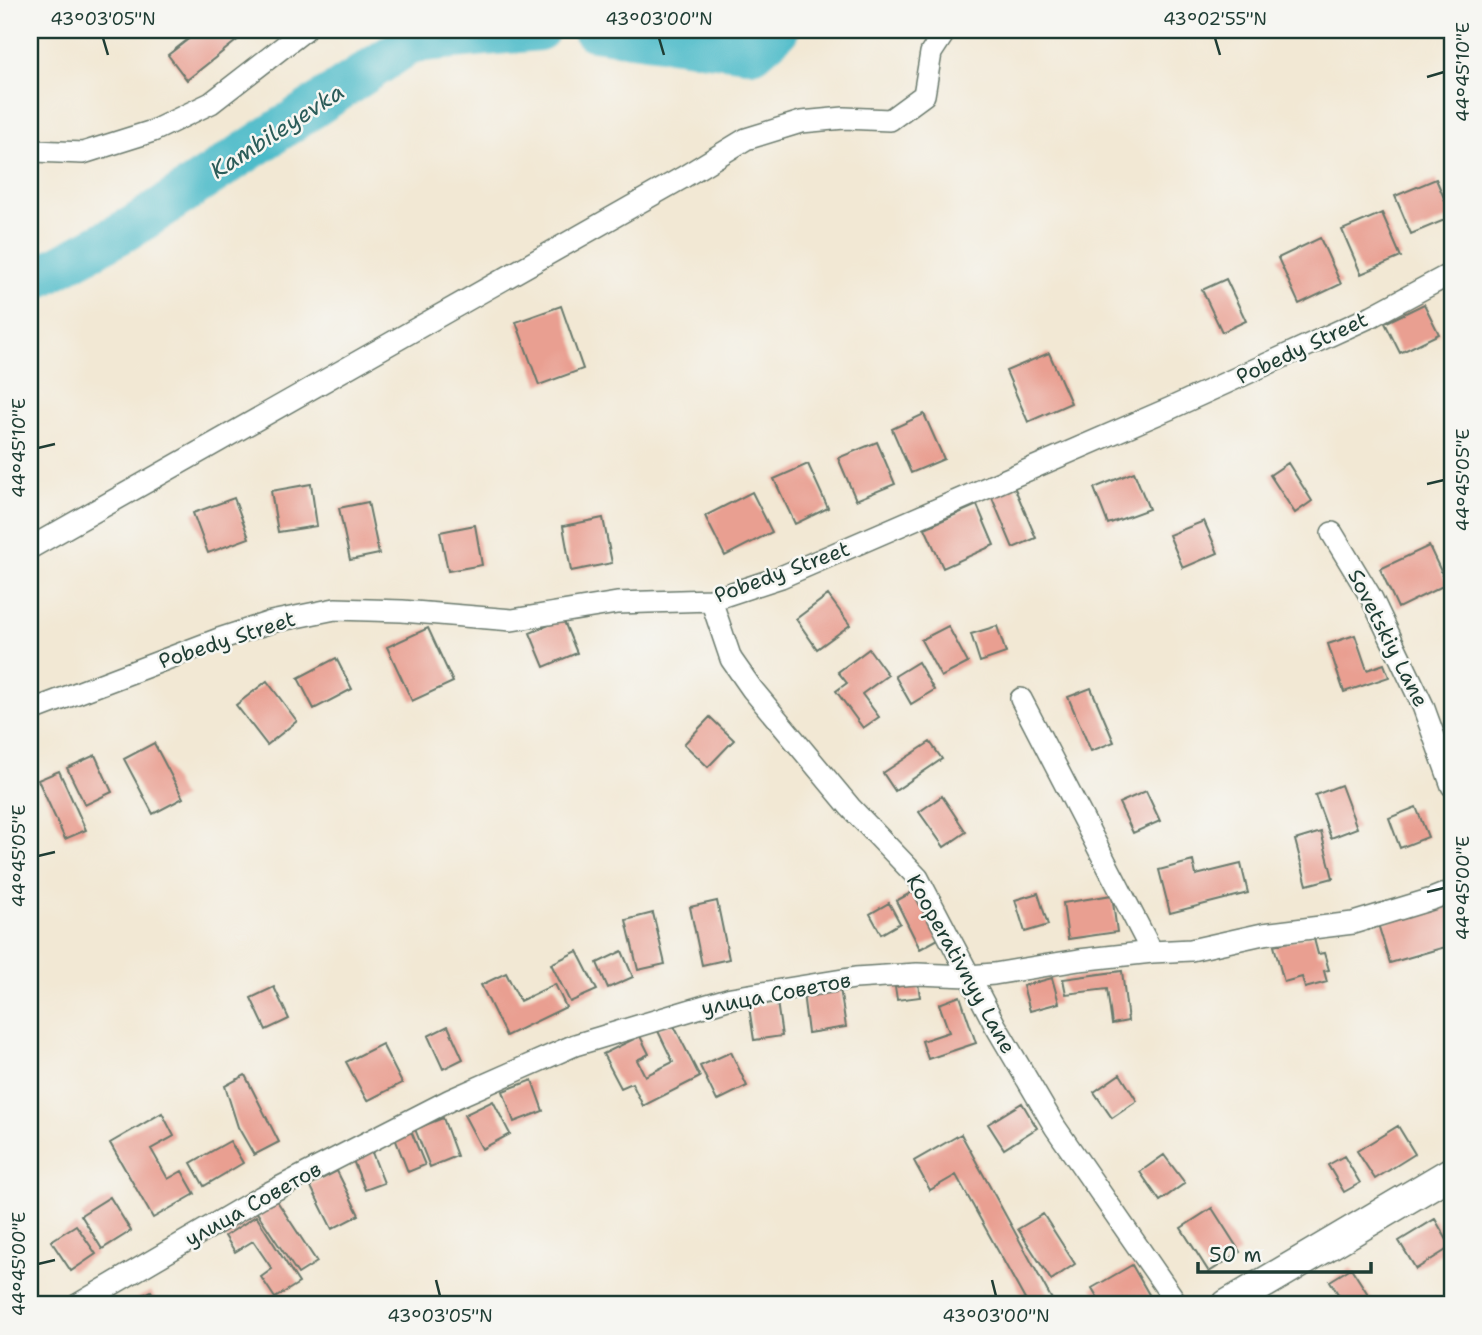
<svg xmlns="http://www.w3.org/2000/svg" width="1482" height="1335" font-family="'Shantell Sans',sans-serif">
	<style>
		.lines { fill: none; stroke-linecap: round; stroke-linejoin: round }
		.river { stroke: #4ebbc9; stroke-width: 42 }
		.building { fill: #e99f91 }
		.street-casing { stroke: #69796c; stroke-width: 24 }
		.secondary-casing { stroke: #69796c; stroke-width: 33 }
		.street { stroke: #fff; stroke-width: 21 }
		.secondary { stroke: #fff; stroke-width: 30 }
		.ticks { fill: none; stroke: #1f3d34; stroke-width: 2.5 }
		.labels { text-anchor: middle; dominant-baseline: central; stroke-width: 5; stroke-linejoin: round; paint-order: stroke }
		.street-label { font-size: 21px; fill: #1f3d34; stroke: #f6f6f2 }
		.water-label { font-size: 23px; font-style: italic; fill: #2b5c59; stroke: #f6f6f2 }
		.neatline { fill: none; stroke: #1f3d34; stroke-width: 2.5 }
		.ticks-label { font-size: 18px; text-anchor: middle; fill: #1f3d34 }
	</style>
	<rect width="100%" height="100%" fill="#f6f6f2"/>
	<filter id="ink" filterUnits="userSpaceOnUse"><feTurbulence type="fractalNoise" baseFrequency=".0143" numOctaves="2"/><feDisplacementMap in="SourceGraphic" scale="14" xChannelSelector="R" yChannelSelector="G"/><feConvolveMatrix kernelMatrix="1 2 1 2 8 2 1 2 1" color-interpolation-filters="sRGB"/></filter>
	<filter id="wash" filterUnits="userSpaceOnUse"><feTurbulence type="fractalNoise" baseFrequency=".00686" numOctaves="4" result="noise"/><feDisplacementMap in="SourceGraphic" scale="28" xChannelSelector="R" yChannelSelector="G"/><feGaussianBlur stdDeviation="1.57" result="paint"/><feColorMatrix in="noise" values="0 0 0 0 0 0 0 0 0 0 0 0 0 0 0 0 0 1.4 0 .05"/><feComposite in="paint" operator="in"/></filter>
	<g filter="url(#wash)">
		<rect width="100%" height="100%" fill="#f2e8d4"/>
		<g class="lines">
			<path class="river" d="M593 30 754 51 778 30
				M30 282 134 226 412 42 539 30"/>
		</g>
		<g id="blocks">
			<path class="building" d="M200 30H250L187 80 168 55Z
				M1436 179 1452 217 1411 234 1395 196Z
				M1382 213 1401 257 1361 274 1342 230Z
				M1320 238 1341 284 1299 304 1278 258Z
				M1226 279 1246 321 1222 332 1202 290Z
				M1424 304 1439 334 1400 353 1385 323Z
				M561 306 583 369 539 385 516 322Z
				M1049 353 1071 403 1028 422 1006 371Z
				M924 414 944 459 911 473 892 429Z
				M877 442 895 484 856 500 838 458Z
				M1288 463 1312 501 1295 513 1270 475Z
				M808 464 828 508 795 524 774 479Z
				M1134 472 1149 509 1108 524 1094 488Z
				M311 484 317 526 278 532 271 491Z
				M1013 484 1036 538 1013 548 990 493Z
				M752 492 772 532 725 556 705 516Z
				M234 498 249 538 208 553 193 513Z
				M368 502 379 554 350 560 339 508Z
				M977 505 994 545 943 568 925 528Z
				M603 518 612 563 571 571 563 526Z
				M1204 521 1218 553 1183 568 1169 535Z
				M475 525 482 565 448 571 440 532Z
				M1429 546 1447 584 1398 608 1380 569Z
				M828 595 850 625 817 649 796 619Z
				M563 619 577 653 544 667 530 633Z
				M948 626 968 663 941 677 921 640Z
				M997 626 1006 653 980 662 971 634Z
				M428 628 453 682 412 701 387 647Z
				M1355 635 1367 670 1384 664 1389 677 1344 692 1328 644Z
				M869 649 888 675 862 694 879 717 863 728 836 691 847 683 838 672Z
				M336 658 352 689 314 709 298 678Z
				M918 662 934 690 911 704 895 676Z
				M267 681 297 721 267 745 236 705Z
				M1091 688 1114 742 1091 751 1068 697Z
				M710 717 734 740 708 767 684 744Z
				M930 742 942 759 895 791 883 773Z
				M154 743 183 798 153 814 124 759Z
				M95 755 112 792 85 805 67 768Z
				M59 771 86 830 65 839 38 780Z
				M1341 785 1357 828 1331 838 1315 795Z
				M1146 791 1160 821 1133 833 1119 803Z
				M942 796 966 832 944 847 919 812Z
				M1416 807 1428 837 1400 848 1389 818Z
				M1321 832 1333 878 1307 885 1295 840Z
				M1193 861 1196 875 1241 864 1248 893 1170 913 1159 870Z
				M916 890 940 938 920 949 896 901Z
				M1038 893 1048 925 1025 932 1015 900Z
				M1112 895 1117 932 1068 939 1063 903Z
				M717 901 729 959 702 965 690 907Z
				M1452 902V945L1390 963 1378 924Z
				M889 903 900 923 881 934 870 914Z
				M653 913 665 964 638 970 626 920Z
				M1313 935 1318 954 1324 953 1329 970 1324 971 1327 982 1305 988 1302 977 1284 982 1274 946Z
				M577 951 597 990 570 1002 551 964Z
				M622 951 633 977 608 988 597 963Z
				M1122 971 1128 1021 1112 1024 1107 989 1066 994 1063 979Z
				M506 973 520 1001 555 984 566 1007 506 1036 481 985Z
				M1052 978 1059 1003 1030 1011 1023 986Z
				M918 983 920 997 897 1000 895 987Z
				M274 987 289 1019 266 1030 251 998Z
				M840 988 846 1027 808 1033 803 993Z
				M960 996 976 1043 928 1059 922 1041 949 1032 939 1004Z
				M777 1002 782 1036 754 1040 749 1007Z
				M672 1022 700 1077 643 1106 632 1083 621 1088 603 1054 640 1036 649 1054 637 1060 645 1076 673 1062 657 1029Z
				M448 1026 463 1059 443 1069 428 1036Z
				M382 1044 402 1083 367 1101 346 1062Z
				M731 1052 747 1086 717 1101 700 1066Z
				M1120 1074 1137 1101 1112 1118 1094 1092Z
				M245 1075 279 1142 254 1155 238 1127 225 1086Z
				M532 1080 543 1111 514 1122 503 1091Z
				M493 1101 510 1134 482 1149 464 1115Z
				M1022 1103 1037 1128 1004 1149 988 1124Z
				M162 1113 174 1136 151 1149 168 1179 182 1171 195 1194 153 1218 110 1143Z
				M443 1118 457 1156 430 1167 415 1129Z
				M1398 1126 1415 1154 1375 1179 1357 1151Z
				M411 1131 425 1165 408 1172 395 1138Z
				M961 1134 1055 1305H1028L956 1175 930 1190 914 1161Z
				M230 1141 243 1163 204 1186 191 1163Z
				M371 1150 384 1183 365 1190 352 1158Z
				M1164 1155 1185 1183 1160 1201 1140 1172Z
				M1344 1156 1360 1183 1344 1192 1328 1165Z
				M337 1171 359 1215 332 1229 310 1185Z
				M110 1197 131 1231 102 1249 81 1215Z
				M275 1198 317 1262 298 1274 256 1211Z
				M1212 1208 1240 1252 1209 1272 1181 1228Z
				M1043 1214 1075 1264 1051 1280 1018 1229Z
				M256 1216 299 1283 275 1298 261 1277 272 1269 253 1241 235 1252 225 1236Z
				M1435 1219 1451 1247 1416 1269 1399 1241Z
				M76 1225 96 1254 71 1271 51 1241Z
				M1132 1265 1155 1305H1102L1092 1288Z
				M1351 1268 1375 1305H1345L1330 1281Z
				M151 1291 158 1305H129L128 1303Z"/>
		</g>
	</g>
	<g filter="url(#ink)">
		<use href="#blocks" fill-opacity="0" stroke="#69796c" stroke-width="2"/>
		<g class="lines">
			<g class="street-casing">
				<path id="street" d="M30 147 35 151 83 153 153 131 211 103 305 30
					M1332 533 1372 599 1423 706 1452 786
					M30 548 682 178 746 139 801 122 844 118 890 120 924 95 931 53 946 30
					M711 600 731 659 752 689 850 807 918 878 995 1025 1055 1127 1178 1305
					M1021 699 1152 952
					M30 711 219 639 271 622 335 609 402 611 512 620 617 603 711 600 781 577 1171 408 1372 316 1452 273
					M77 1305 261 1197 450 1100 575 1045 731 998 855 978 917 974 969 976 994 974 1079 960 1152 952 1191 950 1263 934 1353 923 1432 899 1452 891"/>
			</g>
			<g class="secondary-casing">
				<path id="secondary" d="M1227 1305 1452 1172"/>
			</g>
			<use href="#street" class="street"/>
			<use href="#secondary" class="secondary"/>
		</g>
	</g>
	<path class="ticks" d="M103 38 108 55M659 38 664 55M1215 38 1220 55M1427 77 1444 72M38 448 55 444M1427 484 1444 480M38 856 55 852M1427 892 1444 888M38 1264 55 1260M436 1280 440 1296M992 1280 996 1296"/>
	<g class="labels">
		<g class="street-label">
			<text transform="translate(1302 348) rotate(-25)">Pobedy Street</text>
			<text transform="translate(782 572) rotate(-20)">Pobedy Street</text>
			<text transform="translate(1388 638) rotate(63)">Sovetskiy Lane</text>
			<text transform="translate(227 640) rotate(-18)">Pobedy Street</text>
			<text transform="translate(961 964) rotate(61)">Kooperativnyy Lane</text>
			<text transform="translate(776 994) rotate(-11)">улица Советов</text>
			<text transform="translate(253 1204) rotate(-29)">улица Советов</text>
		</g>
		<g class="water-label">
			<text transform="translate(277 131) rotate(-33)">Kambileyevka</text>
		</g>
	</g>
	<rect width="1482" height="1335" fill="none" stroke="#f6f6f2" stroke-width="77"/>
	<path d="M1198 1262v10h173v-10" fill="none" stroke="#1f3d34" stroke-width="3.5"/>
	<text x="1209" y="1262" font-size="21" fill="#1f3d34" stroke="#f6f6f2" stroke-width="5" paint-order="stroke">50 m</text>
	<rect x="38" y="38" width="1406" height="1258" class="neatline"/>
	<g class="ticks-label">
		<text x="103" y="25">43°03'05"N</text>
		<text x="659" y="25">43°03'00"N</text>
		<text x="1215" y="25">43°02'55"N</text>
		<text transform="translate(1463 72) rotate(-90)" y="6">44°45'10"E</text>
		<text transform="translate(19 448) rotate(-90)" y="6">44°45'10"E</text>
		<text transform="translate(1463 480) rotate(-90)" y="6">44°45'05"E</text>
		<text transform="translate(19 856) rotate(-90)" y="6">44°45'05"E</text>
		<text transform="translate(1463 888) rotate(-90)" y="6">44°45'00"E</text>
		<text transform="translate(19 1264) rotate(-90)" y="6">44°45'00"E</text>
		<text x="440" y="1322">43°03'05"N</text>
		<text x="996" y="1322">43°03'00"N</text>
	</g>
</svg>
